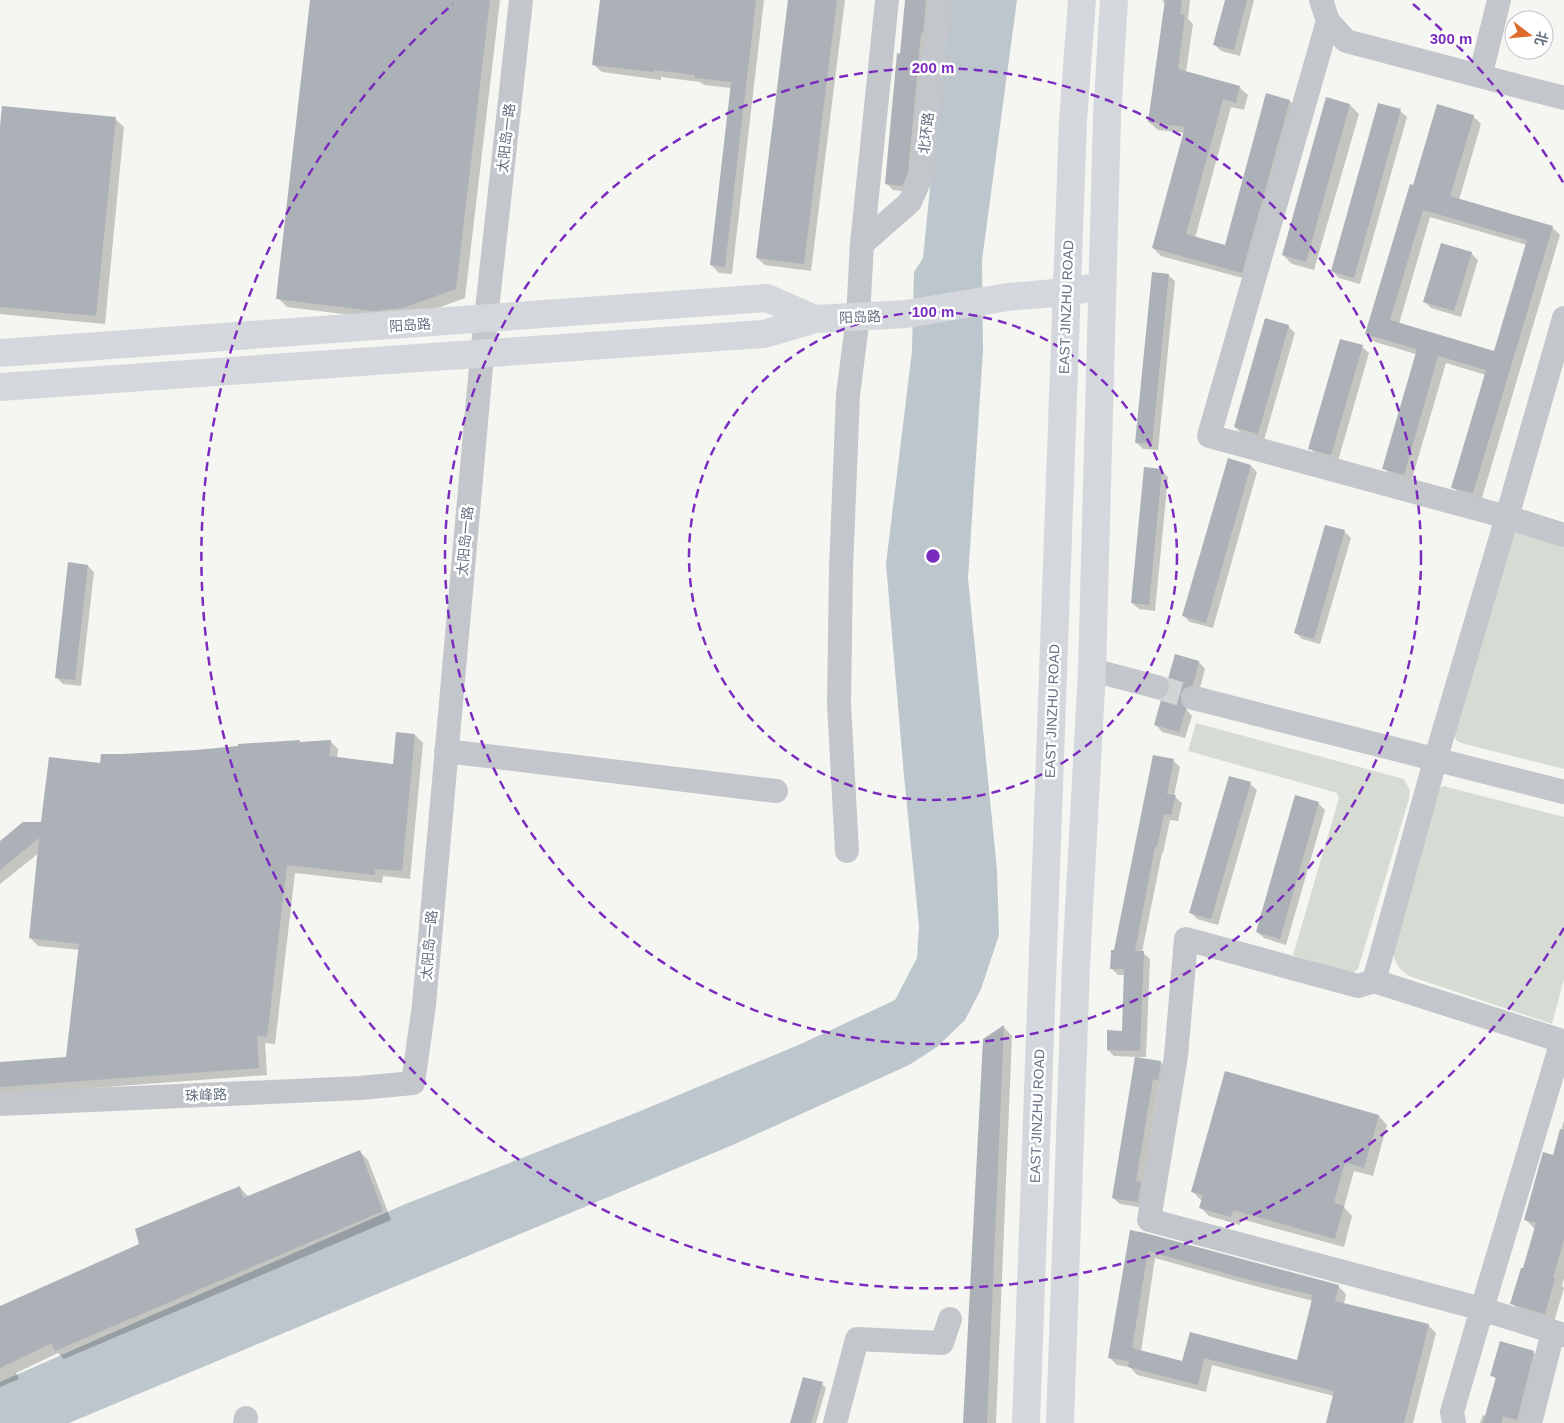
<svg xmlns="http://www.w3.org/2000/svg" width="1564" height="1423" font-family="Helvetica,'Noto Sans SC',sans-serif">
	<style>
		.green { fill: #d6dcd3 }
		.water { fill: #bcc6cc }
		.shadow { fill: #0003; fill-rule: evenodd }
		.building { fill: #acb1b8; fill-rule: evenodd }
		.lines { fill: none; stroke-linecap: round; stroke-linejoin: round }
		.minor-tunnel { stroke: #d1d5d6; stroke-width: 24; stroke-dasharray: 24 12; stroke-linecap: butt }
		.minor { stroke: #c3c6ca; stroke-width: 24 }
		.major { stroke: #d4d8dc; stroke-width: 28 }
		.highway { stroke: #d4d8dc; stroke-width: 28 }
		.ring { fill: none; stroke: #7b2cbf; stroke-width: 2.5; stroke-dasharray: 9 6 }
		.labels { text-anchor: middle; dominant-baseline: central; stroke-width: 5; stroke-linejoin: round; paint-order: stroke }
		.street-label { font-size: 14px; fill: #657182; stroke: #fff }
		.centre { fill: #7b2cbf; stroke: #fff; stroke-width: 2.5 }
		.ring-label { font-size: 15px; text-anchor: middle; font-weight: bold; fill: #7b2cbf; stroke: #fff; stroke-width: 5; stroke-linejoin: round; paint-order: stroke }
	</style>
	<rect width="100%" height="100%" fill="#f5f6f2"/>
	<path class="green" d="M1512 533H1520L1564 545V769L1461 743 1456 740 1454 736Z
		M1196 723 1404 779 1410 790 1409 799 1358 969 1352 974 1293 955 1339 798 1337 793 1188 751Z
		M1443 786 1564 817V979L1552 1024 1409 976C1398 969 1394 962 1393 949L1438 789Z"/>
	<path class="water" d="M949 0H1017L982 260 983 351 968 578 997 870 999 935 981 989 965 1020 937 1047 909 1065 735 1144 69 1423H0V1382L403 1205 638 1112 803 1043 895 1000 917 958 919 926 904 776 886 564 912 351 914 272 923 258Z"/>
	<path class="shadow" d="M311 0H500L465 298 413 317 383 319 287 307 278 298Z
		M601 0H764L732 274 719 273 711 265 731 88 704 85 700 82 661 77V80L602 72 594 65Z
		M789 0H845L811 271 765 265 757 258Z
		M906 0H932L909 192 893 190 887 184Z
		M1162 0H1190L1188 19 1193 24 1186 72 1239 87 1248 95 1244 110 1231 107 1195 238 1226 246 1267 95 1290 101 1298 109 1250 280 1161 256 1153 248 1185 133 1158 130 1149 122 1165 4Z
		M1227 0H1254L1240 56 1221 51 1214 44Z
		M1327 99 1350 105 1359 114 1314 270 1292 264 1283 255Z
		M1400 111 1407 117 1360 284 1339 278 1332 271Z
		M1473 116 1481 124 1459 200 1552 227 1560 235 1481 501 1461 495 1453 487 1486 375 1446 363 1411 482 1392 476 1384 468 1416 354 1375 342 1367 334 1414 187ZM1430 217 1527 245 1495 353 1399 324Z
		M115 119 124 127 105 324 0 314V139Z
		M1471 253 1478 260 1461 317 1431 308 1425 302Z
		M1168 275 1175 281 1158 450 1143 449 1136 442Z
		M1288 326 1295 333 1264 440 1242 434 1235 427Z
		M1362 347 1369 353 1338 461 1316 455 1310 448Z
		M1228 459 1251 466 1257 472 1213 628 1190 622 1184 616Z
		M1161 470 1168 477 1155 611 1139 609 1132 603Z
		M1344 531 1351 538 1320 644 1302 639 1296 633Z
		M88 566 94 572 81 686 63 684 56 677Z
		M1199 662 1205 669 1199 691 1187 701V710L1192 716 1185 738 1162 732 1156 725 1171 691 1172 684Z
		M415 735 423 743 410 879 383 876 382 883 295 873 275 1044 265 1043 267 1075 0 1095V1063L67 1058 80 950 38 946 30 938 39 853 0 884V842L42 824 101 764 196 751 299 741 301 743 330 741 338 749 337 759 394 765Z
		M1173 760 1180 767 1174 796 1182 803 1178 821 1170 820 1163 853H1162L1142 952 1150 959 1146 1057H1140L1139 1059 1161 1062 1167 1069 1159 1085 1143 1185 1147 1190 1144 1208 1120 1204 1113 1198 1137 1057 1114 1056 1108 1050 1124 1032 1125 975H1118L1111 968Z
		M1250 784 1257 790 1218 925 1197 919 1190 912Z
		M1318 803 1325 810 1286 945 1264 938 1257 932Z
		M1004 1027 1012 1036 996 1423H965Z
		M1379 1116 1387 1125 1373 1176 1354 1171 1344 1207 1352 1216 1344 1247 1241 1219 1240 1225 1209 1216 1200 1207 1202 1201 1192 1191Z
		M1564 1120V1278L1562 1286 1564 1288 1554 1322 1521 1312 1512 1303 1524 1270 1535 1229 1526 1220 1554 1156Z
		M359 1151 368 1160 391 1220 64 1359 58 1353 16 1373 19 1379 0 1387V1307L141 1245 239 1187 249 1197Z
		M1131 1232 1338 1286 1346 1294 1344 1304 1428 1325 1436 1333 1413 1423H1328L1334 1396 1212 1365 1206 1392 1137 1375 1130 1367 1117 1365 1109 1357ZM1155 1258 1251 1285 1313 1301 1298 1361 1190 1334 1183 1363 1141 1352Z
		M1533 1352 1540 1359 1524 1423H1480L1483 1415 1486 1416 1497 1380 1492 1375Z
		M822 1384 826 1388 816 1423H791Z"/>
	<path class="building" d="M310 0H490L456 289 403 308 373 311 276 299Z
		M600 0H756L725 267 710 265 731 82 695 78V75L654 70V72L592 65Z
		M788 0H837L804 264 756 258Z
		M905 0H926L923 33H921L908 173 902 186 885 184 897 53 900 54Z
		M1165 0H1182L1180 14 1185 15 1178 69 1240 86 1236 103 1223 99 1186 234 1225 245 1266 93 1290 100 1242 273 1152 248 1185 127 1148 122Z
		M1225 0H1247L1234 50 1213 45Z
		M1326 97 1350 104 1306 262 1282 255Z
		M1378 103 1401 109 1354 278 1331 271Z
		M1437 104 1474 115 1450 196 1553 226 1473 493 1451 488 1486 370 1438 356 1404 475 1382 469 1417 349 1365 334 1410 184 1413 185ZM1423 210 1527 240 1494 351 1390 320Z
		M2 106 116 117 96 316 0 307V126Z
		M1441 243 1472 252 1454 311 1423 302Z
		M1152 272 1169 274 1152 444 1135 443Z
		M1265 318 1289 325 1258 434 1234 427Z
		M1340 339 1363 345 1331 455 1308 449Z
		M1228 458 1251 465 1206 623 1182 616Z
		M1144 467 1162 469 1149 605 1131 603Z
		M1325 525 1345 530 1314 639 1294 633Z
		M68 562 88 565 75 680 55 678Z
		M1175 654 1199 661 1193 685 1185 688 1181 694V702L1186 709 1179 732 1154 725 1161 700 1167 696 1170 691V684L1168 679Z
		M396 732 415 734 402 871 375 869V875L287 865 267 1037 257 1036 259 1068 0 1087V1062L66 1057 79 944 29 938 39 838 0 870V841L23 822H41L49 757 100 763 101 754H122L196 750 238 746V744L300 740 299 742 331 740 329 756 393 764Z
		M1153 755 1174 759 1167 794 1176 795 1171 815 1164 814 1157 847H1155L1135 951H1144L1140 1051 1107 1050V1030L1122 1031 1124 969H1110L1111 950H1114Z
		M1229 776 1251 782 1211 919 1189 913Z
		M1295 795 1319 802 1280 939 1256 932Z
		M1004 1025 987 1423H963L983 1039Z
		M1135 1057 1161 1061 1158 1080 1153 1079 1136 1181 1141 1182 1138 1202 1112 1198Z
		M1225 1071 1379 1115 1364 1168 1345 1162 1334 1203 1344 1206 1335 1239 1233 1210 1231 1217 1199 1208 1203 1195 1191 1192Z
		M1560 1129 1564 1130V1239L1553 1278H1555L1545 1314 1510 1304 1521 1268H1523L1536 1223 1524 1220 1543 1152 1553 1155Z
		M360 1150 383 1211 55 1351 52 1343 0 1368V1306L139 1244 135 1229 240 1186 243 1198Z
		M1130 1230 1145 1233 1339 1285 1335 1301 1429 1324 1404 1423H1326L1334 1391 1204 1358 1198 1385 1128 1367 1129 1361 1108 1358ZM1148 1251 1242 1278 1313 1295 1297 1360 1190 1332 1182 1361 1132 1348Z
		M1500 1341 1534 1351 1517 1420 1503 1416 1501 1423H1483L1496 1377 1490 1376Z
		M803 1377 823 1382 811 1423H790Z"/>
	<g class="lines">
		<path class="minor-tunnel" d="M1157 687 1194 698"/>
		<path class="minor" d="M1321 0 1328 21
			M1481 73 1499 0
			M1564 98 1346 41 1328 21 1209 436 1507 517 1564 535
			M862 244 910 202 921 177 940 0
			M1092 670 1157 687
			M1194 698 1564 792
			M446 751 776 791
			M847 851 839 704 841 569 848 395 858 317 862 244 887 0
			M1374 981 1358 986 1186 939 1176 1056 1149 1220 1482 1309 1562 1041 1374 981 1435 761 1507 517 1564 318
			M0 1104 360 1088 413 1083 424 1005 482 355 521 0
			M245 1423 246 1418
			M835 1423 857 1339 942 1343 950 1319
			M1454 1423 1452 1412 1482 1309 1564 1335
			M1530 1423 1553 1332"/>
		<path class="major" d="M0 353 767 298 815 319
			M0 387 764 334 815 319 906 314 1008 297 1067 292 1102 286"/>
		<path class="highway" d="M1026 1423 1073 120 1082 0
			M1060 1423 1076 965 1092 670 1107 117 1114 0"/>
	</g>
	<g class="ring">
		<circle cx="933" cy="556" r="244"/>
		<circle cx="933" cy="556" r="488"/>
		<path d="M1564 928A732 732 0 1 1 453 4M1413 4A732 732 0 0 1 1564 184"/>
	</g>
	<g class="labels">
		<g class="street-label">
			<text transform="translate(926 133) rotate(-83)">北环路</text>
			<text transform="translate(506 138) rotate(-84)">太阳岛一路</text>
			<text transform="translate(1066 307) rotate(-88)">EAST JINZHU ROAD</text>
			<text transform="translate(860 317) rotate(-3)">阳岛路</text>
			<text transform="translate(410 325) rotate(-4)">阳岛路</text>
			<text transform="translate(465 541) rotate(-85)">太阳岛一路</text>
			<text transform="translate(1052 711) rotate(-88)">EAST JINZHU ROAD</text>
			<text transform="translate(429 945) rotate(-85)">太阳岛一路</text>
			<text transform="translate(206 1095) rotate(-3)">珠峰路</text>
			<text transform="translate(1037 1116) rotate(-88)">EAST JINZHU ROAD</text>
		</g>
	</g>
	<circle cx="933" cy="556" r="8" class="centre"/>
	<g class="ring-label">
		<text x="1451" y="44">300 m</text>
		<text x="933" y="73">200 m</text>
		<text x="933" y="317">100 m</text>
	</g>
	<g transform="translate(1529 35) rotate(106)"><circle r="24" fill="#ffffff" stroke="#c1c6cd"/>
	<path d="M0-4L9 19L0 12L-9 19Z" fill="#dd6c2a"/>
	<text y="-8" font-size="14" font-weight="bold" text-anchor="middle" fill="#657182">北</text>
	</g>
</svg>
